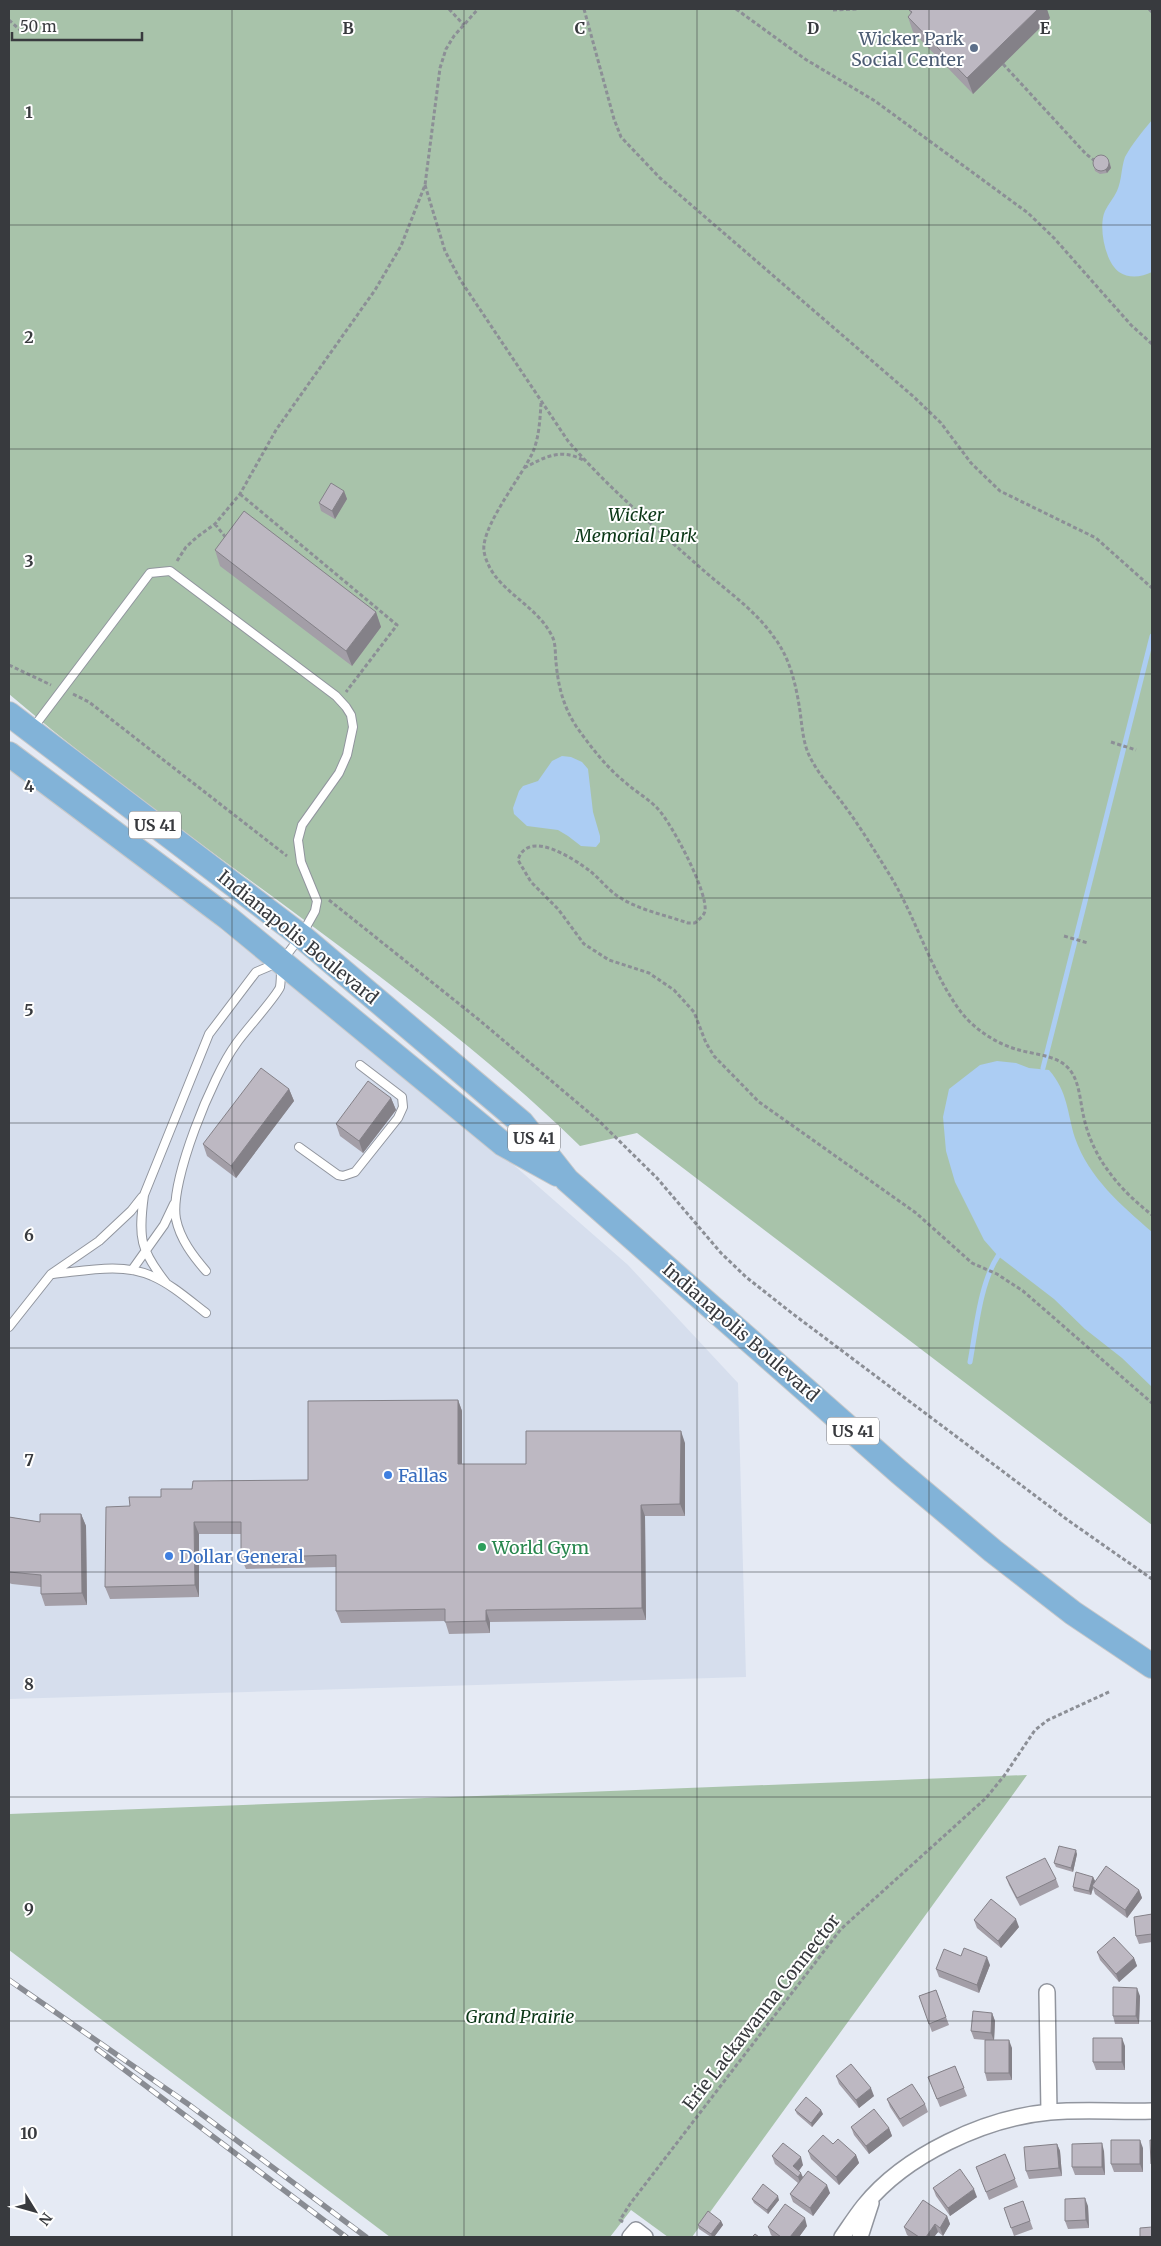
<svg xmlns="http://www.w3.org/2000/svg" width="1161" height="2246" font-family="Merriweather,serif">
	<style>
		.built { fill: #d6deed }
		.green { fill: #a8c3aa }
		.water { fill: #accdf3 }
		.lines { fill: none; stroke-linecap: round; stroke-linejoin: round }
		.stream { stroke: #accdf3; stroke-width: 5 }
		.service-casing { stroke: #91959e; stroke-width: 10 }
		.minor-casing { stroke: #91959e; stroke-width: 18 }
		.trunk-casing { stroke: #c7c8c9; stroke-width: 26 }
		.path { stroke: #8c8f96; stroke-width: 3; stroke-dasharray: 4 2.5; stroke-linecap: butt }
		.service { stroke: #fff; stroke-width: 8 }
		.minor { stroke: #fff; stroke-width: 15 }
		.trunk { stroke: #82b3d8; stroke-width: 24 }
		.rail-casing { stroke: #898c93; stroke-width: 5.5 }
		.rail { stroke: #fff; stroke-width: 4; stroke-dasharray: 11; stroke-linecap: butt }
		.wall { fill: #a39ea7 }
		.shaded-wall { fill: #848188 }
		.building { fill: #bdb8c2; stroke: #848188 }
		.grid { fill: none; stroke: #383a3e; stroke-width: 1; stroke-opacity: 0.55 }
		.service-dot { fill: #5c6f8a; stroke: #fff; stroke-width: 2 }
		.shop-dot { fill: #3f7fe0; stroke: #fff; stroke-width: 2 }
		.leisure-dot { fill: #2e9e5b; stroke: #fff; stroke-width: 2 }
		.labels { text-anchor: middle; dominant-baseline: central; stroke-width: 4; stroke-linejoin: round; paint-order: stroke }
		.shield { fill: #fff; stroke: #747578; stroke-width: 1 }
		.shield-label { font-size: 16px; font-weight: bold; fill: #383a3e }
		.service-label { font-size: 18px; fill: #4e5e75; stroke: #fff; text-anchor: end }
		.park-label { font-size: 18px; font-style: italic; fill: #0c3817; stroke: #fff }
		.street-label { font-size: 18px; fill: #383a3e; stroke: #fff }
		.shop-label { font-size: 18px; fill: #366cbe; stroke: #fff; text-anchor: start }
		.leisure-label { font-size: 18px; fill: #27864d; stroke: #fff; text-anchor: start }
		.grid-label { font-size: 16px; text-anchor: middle; font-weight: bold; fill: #383a3e; stroke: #fff; stroke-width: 4; stroke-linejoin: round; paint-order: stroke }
	</style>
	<rect width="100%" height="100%" fill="#e5eaf4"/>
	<path class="built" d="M9 763 55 797 485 1140 628 1265 738 1383 746 1677 9 1699Z"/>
	<path class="green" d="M9 9H1152V1525L637 1133 580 1146C406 977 193 851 9 694Z
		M1027 1775 692 2237H668L631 2210 610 2237H390L9 1950V1814Z"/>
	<path class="water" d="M1152 120V272C1142 277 1129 279 1119 272 1105 262 1098 226 1105 211 1108 204 1114 198 1117 191 1122 180 1121 168 1125 157 1132 144 1143 131 1152 120Z
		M562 756 571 757 582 762 588 769 593 812 600 836V842L596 847 581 846 568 836 558 830 527 826 514 814 513 808 519 791 523 786 538 781 552 761Z
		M997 1061 1016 1063 1029 1068 1049 1070C1068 1092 1067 1112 1075 1138 1089 1178 1121 1205 1152 1232V1387L1122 1358 1085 1329 1054 1299 998 1256 984 1240 955 1182 946 1151 943 1117 949 1089 980 1065Z"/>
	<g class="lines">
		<path class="stream" d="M1043 1068 1152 636
			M970 1362C976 1330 980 1283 998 1256"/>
		<g class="service-casing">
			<path id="service" d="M33 728 150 573 170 571 336 696 346 707 351 715 353 727 347 755 339 773 302 825 298 840 301 862 317 901 315 911 301 936 282 961 256 972 209 1034 144 1195C138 1238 140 1250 167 1284
				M299 1147 338 1175 343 1176 355 1172 398 1118 403 1107 402 1097 360 1065
				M132 1270 164 1225 174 1204
				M206 1271C193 1256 180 1239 176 1219 169 1182 213 1075 236 1044 244 1032 277 996 280 987 281 981 281 974 281 967
				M53 1274C84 1271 122 1262 152 1276 171 1284 189 1300 206 1313
				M9 1327 51 1274 99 1241 131 1211 142 1197"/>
		</g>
		<g class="minor-casing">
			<path id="minor" d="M1047 1992 1049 2112
				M630 2237 636 2230 645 2237
				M842 2237C849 2227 856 2216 864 2206 905 2155 985 2118 1050 2112 1083 2109 1118 2112 1152 2111
				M860 2237 871 2203"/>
		</g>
		<g class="trunk-casing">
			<path id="trunk" d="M9 714 301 936 522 1123 567 1180 899 1472 993 1551 1073 1613 1152 1666
				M9 754 228 918 503 1144 557 1174"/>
		</g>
		<path class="path" d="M449 9 464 25
			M584 9 614 119 621 137 660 178 914 397 941 423 971 463 1000 491 1096 538 1152 588
			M736 9 805 59 875 101 1028 213 1054 238 1131 325 1152 344
			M1149 9 1152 12
			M833 10 858 9
			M9 20 20 30
			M1003 64 1086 154 1095 161
			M425 185 445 251 461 281 568 441C608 488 657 529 703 570 727 591 755 610 773 636 790 657 796 685 800 711 802 726 803 742 809 755 818 774 832 789 844 805 861 828 876 853 891 877 917 920 931 972 961 1012 975 1030 997 1044 1019 1050 1036 1055 1058 1055 1070 1070 1080 1083 1080 1102 1084 1118 1093 1159 1120 1190 1152 1215
			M541 403C540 420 539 439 532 454 520 478 487 520 484 545 483 552 486 560 489 566 502 593 537 606 552 636 556 643 555 654 556 662 558 685 563 706 576 726 590 746 607 768 626 783 636 792 649 799 658 809 672 824 708 892 705 911 704 916 699 919 695 923H688C665 915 639 910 619 897 608 890 600 879 590 871 574 859 528 828 518 860L531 882 558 909 584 944 609 960 649 973 674 990 694 1012 706 1043 714 1056 759 1102 916 1213 972 1263 997 1274 1023 1291 1152 1403
			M524 468C545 457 560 448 583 460
			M240 494 397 625 346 692
			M215 524 227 539
			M177 561 186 547 197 537 215 524 240 494 276 430 375 290 401 246 425 185 440 68 446 49 454 36 478 9
			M9 665 51 685
			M73 694 89 702 287 856
			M1111 742 1136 750
			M329 900 478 1019 599 1121 657 1178 721 1253 746 1277 793 1314 1069 1521 1152 1579
			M1064 936 1088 943
			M623 2222 620 2220 630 2204 841 1929 986 1798 1004 1776 1035 1730 1048 1720 1111 1691"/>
		<use href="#service" class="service"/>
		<use href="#minor" class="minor"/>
		<use href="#trunk" class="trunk"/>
		<g class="rail-casing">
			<path id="rail" d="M9 1980 188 2104 366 2237
				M97 2049 346 2237"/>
		</g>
		<use href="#rail" class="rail"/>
	</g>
	<path class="wall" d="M909 10 1050 18 973 94 913 32 908 17 911 14Z
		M1110 163 1111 168 1107 173 1100 174 1095 171 1094 167Z
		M344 491 347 499 335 519 321 511 319 503Z
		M215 550 376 612 381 627 352 666 220 566Z
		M289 1089 294 1101 236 1178 207 1156 203 1144Z
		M391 1098 396 1110 363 1153 340 1136 336 1124Z
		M458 1400 462 1411V1464H526L685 1443V1516H645L646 1620 490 1622V1633L449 1634 445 1621 341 1623 336 1611V1567L246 1569 241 1558V1534H199V1597L110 1599 105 1587 161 1497 192 1489 308 1480Z
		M81 1514 86 1526 87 1605 45 1606 41 1594V1587L12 1584 9 1583V1517L40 1522Z
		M1077 1854 1073 1872 1056 1867 1054 1863Z
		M1006 1877 1056 1879 1059 1887 1020 1906 1009 1885Z
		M1093 1877 1095 1881 1139 1890 1142 1898 1127 1918 1095 1894 1093 1888 1091 1895 1074 1891 1073 1887Z
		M1152 1914V1942L1139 1944 1136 1936Z
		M974 1920 1019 1927 1001 1948 977 1928Z
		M1097 1952 1134 1958 1137 1966 1119 1982 1100 1960Z
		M961 1956 990 1965 979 1993 939 1977 936 1969Z
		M936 1990 949 2025 932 2032 919 1996Z
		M1140 1996 1139 2024H1115L1113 2016Z
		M992 2013 995 2021 994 2040 1012 2048V2080L987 2081 985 2073V2040L974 2039 971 2031Z
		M1125 2046V2070H1096L1093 2062Z
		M955 2066 967 2096 940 2107 928 2077Z
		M836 2076 874 2096 859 2108 839 2084Z
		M887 2099 925 2104 928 2112 903 2127 890 2107Z
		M795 2110 823 2114 812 2127 797 2114Z
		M851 2127 889 2128 892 2136 869 2154 854 2135Z
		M833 2144 856 2155 859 2163 839 2185 811 2159 808 2151Z
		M1057 2144 1060 2151 1062 2176 1029 2179 1026 2171Z
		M1143 2148V2172H1114L1111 2164Z
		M1104 2151 1105 2175H1075L1072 2167Z
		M1005 2154 1018 2187 989 2200 976 2167Z
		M772 2156 803 2165 799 2171 803 2177 830 2193 813 2216 793 2202 790 2194 798 2183 775 2164Z
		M933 2188 977 2197 950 2216 936 2196Z
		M752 2199 779 2200 768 2214 754 2203Z
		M1023 2201 1033 2229 1014 2236 1004 2208Z
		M1088 2206 1089 2228 1068 2229 1065 2221Z
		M947 2216 950 2224 943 2236 938 2232 934 2237H910L907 2235 904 2227Z
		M721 2221 723 2225 714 2237H711L699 2229 698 2225Z
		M807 2226 799 2237H773L771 2235 768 2227Z"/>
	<path class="shaded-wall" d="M1038 9H1047L1050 18 973 94 967 78Z
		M1108 159 1111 168 1107 173 1105 169Z
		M344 491 347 499 335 519 332 511Z
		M376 612 381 627 352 666 346 651Z
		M289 1089 294 1101 236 1178 231 1166Z
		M391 1098 396 1110 363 1153 359 1141Z
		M458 1400 462 1411V1476L458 1464Z
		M681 1431 685 1443V1516L680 1504Z
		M641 1505 645 1516 646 1620 642 1608Z
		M81 1514 86 1526 87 1605 82 1593Z
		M194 1522 199 1534V1597L195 1585Z
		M486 1610 490 1622V1633L486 1621Z
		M1076 1850 1077 1854 1073 1872 1071 1868Z
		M1093 1877 1095 1881 1092 1886 1093 1888 1091 1895 1089 1891Z
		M1139 1890 1142 1898 1127 1918 1125 1910Z
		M1016 1919 1019 1927 1001 1948 998 1941Z
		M987 1957 990 1965 979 1993 977 1985Z
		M1134 1958 1137 1966 1119 1982 1116 1974Z
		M1137 1988 1140 1996 1139 2024 1136 2016Z
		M992 2013 995 2021 994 2041 991 2033Z
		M1122 2038 1125 2046V2070L1122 2062Z
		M1009 2040 1012 2048V2080L1009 2073Z
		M871 2088 874 2096 859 2108 856 2100Z
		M821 2110 823 2114 812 2127 811 2123Z
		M889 2128 892 2136 869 2154 866 2146Z
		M1140 2140 1143 2148V2172L1140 2164Z
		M1102 2143 1104 2151 1105 2175 1102 2167Z
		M1057 2144 1060 2151 1062 2176 1059 2168Z
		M856 2155 859 2163 839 2185 836 2177Z
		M801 2157 803 2165 796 2174 793 2166Z
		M801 2173 804 2180 801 2185 798 2177Z
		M827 2185 830 2193 813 2216 810 2208Z
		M974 2189 977 2197 950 2216 948 2208Z
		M778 2196 779 2200 768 2214 767 2210Z
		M1085 2198 1088 2206 1089 2228 1086 2220Z
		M947 2216 950 2224 943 2236 940 2228Z
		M805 2218 807 2226 799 2237H790Z
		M721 2221 723 2225 714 2237H712L711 2234Z
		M935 2224 938 2232 934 2237H926Z"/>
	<path class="building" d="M911 9H1038L967 78 908 17 912 12 909 10Z
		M1093 163a8 8 0 1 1 16 0a8 8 0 1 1-16 0Z
		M331 483 344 491 332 511 319 503Z
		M244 511 376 612 346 651 215 550Z
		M261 1068 289 1089 231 1166 203 1144Z
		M368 1081 391 1098 359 1141 336 1124Z
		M458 1400V1464H526V1431H681L680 1504 641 1505 642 1608 486 1610V1621L445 1622V1609L336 1611V1555L241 1558V1522H194L195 1585 105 1587 106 1507 130 1506 129 1497H161V1489H192L193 1481 308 1480V1401Z
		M40 1514H81L82 1593 41 1594V1575L9 1572V1517L40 1522Z
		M1059 1846 1076 1850 1071 1868 1054 1863Z
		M1045 1858 1056 1879 1017 1898 1006 1877Z
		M1106 1866 1139 1890 1125 1910 1092 1886Z
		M1076 1872 1093 1877 1089 1891 1073 1887Z
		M991 1899 1016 1919 998 1941 974 1920Z
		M1152 1914V1934L1136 1936 1134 1917Z
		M1114 1937 1134 1958 1116 1974 1097 1952Z
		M964 1948 987 1957 977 1985 936 1969 944 1949 961 1956Z
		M1113 1987 1137 1988 1136 2016H1113Z
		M936 1990 946 2017 929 2024 919 1996Z
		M973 2011 992 2013 991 2033 971 2031Z
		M1093 2038H1122V2062H1093Z
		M985 2040H1009V2073H985Z
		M851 2064 871 2088 856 2100 836 2076Z
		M955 2066 964 2088 937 2099 928 2077Z
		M912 2084 925 2104 900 2119 887 2099Z
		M806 2097 821 2110 811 2123 795 2110Z
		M874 2109 889 2128 866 2146 851 2127Z
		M823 2135 833 2144 838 2139 856 2155 836 2177 808 2151Z
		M1111 2140H1140V2164H1111Z
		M1150 2140H1152V2164H1151Z
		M783 2143 801 2157 793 2166 801 2173 798 2177 772 2156Z
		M1102 2143V2167H1072V2144Z
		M1057 2144 1059 2168 1026 2171 1024 2147Z
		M1005 2154 1015 2179 986 2192 976 2167Z
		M960 2169 974 2189 948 2208 933 2188Z
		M808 2171 827 2185 810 2208 790 2194Z
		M763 2184 778 2196 767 2210 752 2199Z
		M1085 2198 1086 2220 1065 2221V2199Z
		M923 2200 947 2216 940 2228 935 2224 926 2237H919L904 2227Z
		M1023 2201 1030 2221 1011 2228 1004 2208Z
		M785 2204 805 2218 790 2237H781L768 2227Z
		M708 2211 721 2221 711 2234 698 2225Z
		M1152 2227V2237H1140V2228Z
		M755 2234 759 2237H752Z"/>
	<path class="grid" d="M232 9V2237M464 9V2237M697 9V2237M929 9V2237M9 225H1152M9 449H1152M9 674H1152M9 898H1152M9 1123H1152M9 1348H1152M9 1572H1152M9 1797H1152M9 2021H1152"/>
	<circle class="service-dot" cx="974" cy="48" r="5"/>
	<g class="shop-dot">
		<circle cx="388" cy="1475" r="5"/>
		<circle cx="169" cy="1556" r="5"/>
	</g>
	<circle class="leisure-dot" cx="482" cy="1547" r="5"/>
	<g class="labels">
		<g class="shield">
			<rect x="129" y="811.5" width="52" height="27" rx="4"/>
			<rect x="508" y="1124.5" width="52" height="27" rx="4"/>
			<rect x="827" y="1417.5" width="52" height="27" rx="4"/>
		</g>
		<g class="shield-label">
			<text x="155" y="825">US 41</text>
			<text x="534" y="1138">US 41</text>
			<text x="853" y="1431">US 41</text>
		</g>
		<g class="service-label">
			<text x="964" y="38">Wicker Park<tspan x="964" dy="21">Social Center</tspan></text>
		</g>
		<g class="park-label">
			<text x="636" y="514">Wicker<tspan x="636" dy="21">Memorial Park</tspan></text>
			<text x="520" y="2016">Grand Prairie</text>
		</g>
		<g class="street-label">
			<text transform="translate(298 937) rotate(39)">Indianapolis Boulevard</text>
			<text transform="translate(741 1332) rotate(41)">Indianapolis Boulevard</text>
			<text transform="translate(761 2012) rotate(-52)">Erie Lackawanna Connector</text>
		</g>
		<g class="shop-label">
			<text x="398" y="1475">Fallas</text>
			<text x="179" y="1556">Dollar General</text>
		</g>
		<g class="leisure-label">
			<text x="492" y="1547">World Gym</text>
		</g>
	</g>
	<g class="grid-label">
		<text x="348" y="34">B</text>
		<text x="580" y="34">C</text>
		<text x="813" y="34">D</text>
		<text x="1045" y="34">E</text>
		<text x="29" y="118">1</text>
		<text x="29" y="343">2</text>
		<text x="29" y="567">3</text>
		<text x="29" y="792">4</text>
		<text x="29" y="1016">5</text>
		<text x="29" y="1241">6</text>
		<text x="29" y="1466">7</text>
		<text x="29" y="1690">8</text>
		<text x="29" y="1915">9</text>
		<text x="29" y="2139">10</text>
	</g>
	<rect width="1161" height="2246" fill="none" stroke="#383a3e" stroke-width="20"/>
	<g transform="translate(35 2211) rotate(127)" stroke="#ffffff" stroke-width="4" paint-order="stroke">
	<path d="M0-4L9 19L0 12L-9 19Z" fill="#383a3e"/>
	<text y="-8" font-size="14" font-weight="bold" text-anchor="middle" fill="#383a3e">N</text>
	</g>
	<path d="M12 32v8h130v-8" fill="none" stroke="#383a3e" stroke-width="2.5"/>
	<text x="20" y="32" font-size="15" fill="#383a3e" stroke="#ffffff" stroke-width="4" paint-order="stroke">50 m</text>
</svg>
